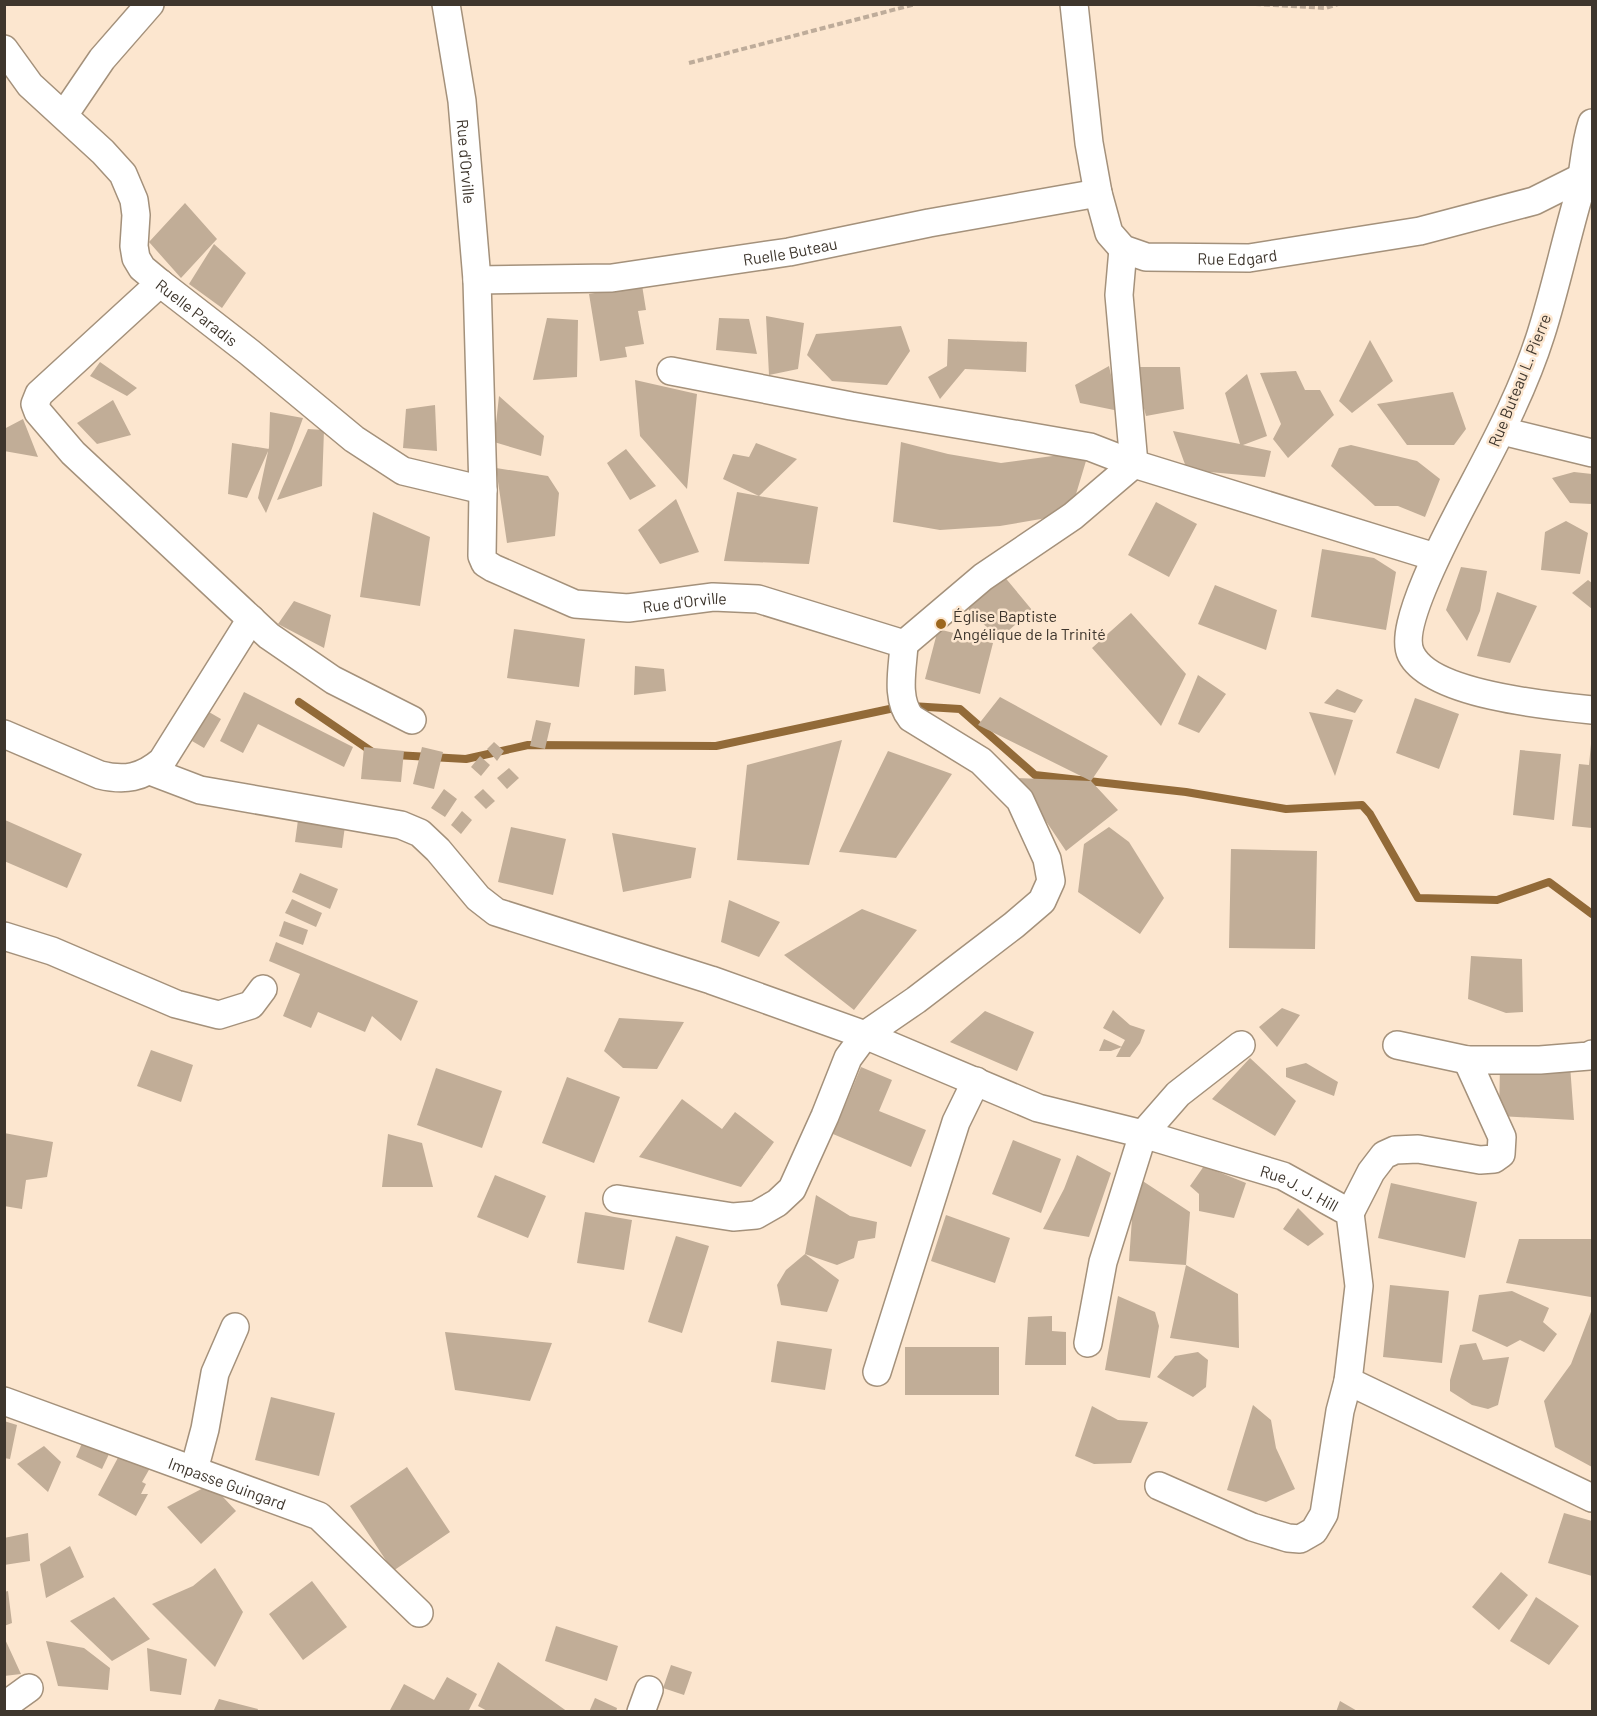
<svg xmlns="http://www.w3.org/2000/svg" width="1597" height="1716" font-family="Barlow,sans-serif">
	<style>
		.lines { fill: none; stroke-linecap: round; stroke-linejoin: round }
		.stream { stroke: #926a38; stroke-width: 8 }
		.building { fill: #c1ad97 }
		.minor-casing { stroke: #a4917b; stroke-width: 30 }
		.path { stroke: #beac9a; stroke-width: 4; stroke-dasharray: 6 3; stroke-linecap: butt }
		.minor { stroke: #fff; stroke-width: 27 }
		.poi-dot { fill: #9c671e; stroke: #fce6cf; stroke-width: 2 }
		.labels { text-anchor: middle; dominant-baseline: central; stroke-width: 5; stroke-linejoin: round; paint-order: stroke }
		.street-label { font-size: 16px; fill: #3e362d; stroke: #fce6cf }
		.poi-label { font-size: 16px; fill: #3e362d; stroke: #fce6cf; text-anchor: start }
	</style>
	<rect width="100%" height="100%" fill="#fce6cf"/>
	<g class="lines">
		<path class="stream" d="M299 702 374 753
			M911 706 960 709 1035 775 1186 792 1286 809 1362 805 1370 814 1418 898 1497 900 1549 882 1592 914
			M395 755 466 759 528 745 716 746 899 707"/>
	</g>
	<path class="building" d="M185 203 217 239 181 278 149 242Z
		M214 244 246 273 222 308 189 284Z
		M642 285 646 310 638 311 644 344 625 347 627 357 600 361 589 294Z
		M766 316 804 323 798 369 769 375Z
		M547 318 578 320 577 377 533 380Z
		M719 318 749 319 757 354 716 350Z
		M901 326 910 351 887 385 832 381 807 355 816 334Z
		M948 339 1027 342 1026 372 965 369 940 399 928 377 947 366Z
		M1370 340 1393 381 1352 413 1339 401Z
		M100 362 137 388 127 396 90 376Z
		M1109 366 1119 411 1080 403 1075 385Z
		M1133 367H1180L1184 409 1146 416Z
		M1296 371 1305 390H1320L1334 415 1288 458 1273 439 1281 424 1260 373Z
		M1247 374 1267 436 1243 445 1271 451 1265 477 1187 470 1173 431 1240 444 1225 393Z
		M635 380 697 394 687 489 640 436Z
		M1453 392 1466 429 1454 445H1407L1377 404Z
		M499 396 544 436 541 456 494 442Z
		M113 400 131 435 97 444 77 423Z
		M435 405 437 451 403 448 406 409Z
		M270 412 303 418 291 451 266 513 258 498 269 447Z
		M23 419 38 457 4 451V429Z
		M308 429 324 430 322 486 277 500Z
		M901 442 948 454 1001 463 1089 451 1070 514 1000 526 940 530 893 522Z
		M232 443 269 449 247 498 228 494Z
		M756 443 797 459 759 496 818 507 809 564 724 561 737 492 759 496 723 479 733 454 749 457Z
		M1351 445 1417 461 1440 479 1425 517 1398 506H1375L1331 466 1339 448Z
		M626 449 656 486 630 500 607 463Z
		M496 468 548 476 559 493 555 536 507 543Z
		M1574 472 1592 474V504L1570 503 1552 478Z
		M676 499 699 552 660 564 638 530Z
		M1156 502 1197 524 1169 577 1128 555Z
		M373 512 430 537 420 606 360 597Z
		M1566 521 1588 533 1580 574 1541 570 1545 532Z
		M1322 549 1374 558 1396 572 1386 630 1311 617Z
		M1461 567 1487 571 1480 611 1467 641 1446 610Z
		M1003 575 1032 610 999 639 968 609Z
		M1588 580 1592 583V609L1572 593Z
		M1215 585 1277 610 1266 650 1198 624Z
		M1497 592 1537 606 1510 663 1477 656Z
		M294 601 331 615 324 648 278 624Z
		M1131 613 1186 674 1161 726 1092 648Z
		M514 629 585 639 579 687 507 678Z
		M938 629 993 643 980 694 925 679Z
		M635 666 664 669 666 691 634 695Z
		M1198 675 1226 694 1199 733 1178 724Z
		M1337 689 1363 700 1355 713 1324 703Z
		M244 692 353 747 344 767 258 724 243 753 220 741Z
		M1000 697 1108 756 1091 781 978 725Z
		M1415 698 1459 714 1439 769 1396 753Z
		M209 712 221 719 204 748 192 741Z
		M1309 712 1353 720 1335 776Z
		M536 720 551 723 545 749 530 746Z
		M842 740 809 865 737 860 747 765Z
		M494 742 504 751 497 761 487 749Z
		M1591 744H1592V828L1572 826 1579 764 1589 765Z
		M364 747 404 751 401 782 361 779Z
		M422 747 443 752 434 789 413 784Z
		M1520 750 1561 754 1554 820 1513 815Z
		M888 751 952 774 896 858 839 852Z
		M480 756 490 765 481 776 471 767Z
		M509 768 519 778 507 789 497 778Z
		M1017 778 1091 781 1118 810 1066 851Z
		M444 789 457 799 445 817 431 808Z
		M483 789 495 801 486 809 474 797Z
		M462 811 472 820 461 834 451 825Z
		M5 820 82 854 67 888 4 861Z
		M298 820 345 826 342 848 295 842Z
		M511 827 566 839 553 895 498 882Z
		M1109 827 1129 842 1164 898 1140 934 1078 892 1084 844Z
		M612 833 696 848 691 878 623 892Z
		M1231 849 1317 851 1315 949 1229 948Z
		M300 873 338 889 330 909 292 892Z
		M292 899 322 913 316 927 285 913Z
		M729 900 780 922 759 957 721 942Z
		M862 909 917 930 854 1010 784 955Z
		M284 921 308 930 303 945 279 936Z
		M276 942 418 1001 401 1041 372 1016 365 1032 318 1012 311 1028 283 1016 300 974 269 961Z
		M1471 956 1522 959 1523 1012 1506 1013 1468 999Z
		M1282 1008 1300 1015 1277 1047 1259 1027Z
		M1113 1010 1130 1025 1145 1030 1140 1043 1130 1057H1116L1125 1040 1103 1028Z
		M985 1011 1034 1032 1017 1071 950 1042Z
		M619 1018 684 1022 657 1069 623 1068 604 1051Z
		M1104 1039 1122 1047 1111 1051H1099Z
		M151 1050 193 1065 181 1102 137 1086Z
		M1250 1058 1296 1101 1275 1136 1212 1099Z
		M1306 1063 1338 1082 1334 1096 1286 1077V1068Z
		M1500 1064 1570 1065 1574 1120 1499 1116Z
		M861 1067 892 1080 879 1111 926 1130 911 1167 833 1134Z
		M436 1068 502 1091 482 1148 417 1125Z
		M567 1077 620 1097 594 1163 542 1143Z
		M682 1099 722 1129 735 1112 774 1142 741 1187 639 1157Z
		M4 1133 53 1142 47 1177 26 1180 22 1209 4 1206Z
		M388 1134 422 1143 433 1187H382Z
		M1013 1140 1061 1159 1041 1213 992 1194Z
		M1077 1155 1111 1173 1089 1237 1043 1229 1064 1189Z
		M1204 1166 1246 1183 1234 1218 1199 1211V1194L1190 1186Z
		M495 1175 546 1196 528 1238 477 1217Z
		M1135 1176 1190 1212 1186 1265 1129 1261Z
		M1391 1183 1477 1202 1465 1258 1378 1238Z
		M816 1195 850 1216 877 1222 875 1238 858 1241 854 1258 837 1265 805 1254 839 1280 827 1312 781 1305 777 1285 786 1270 805 1254Z
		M1298 1208 1324 1234 1308 1246 1283 1229Z
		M585 1212 632 1220 624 1270 577 1263Z
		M946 1215 1010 1238 995 1283 931 1261Z
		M676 1236 709 1246 682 1333 648 1322Z
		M1519 1239H1592L1591 1297 1506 1283Z
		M1186 1265 1238 1294 1239 1348 1170 1338Z
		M1390 1285 1449 1291 1442 1363 1383 1357Z
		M1512 1291 1549 1308 1543 1322 1557 1334 1544 1352 1520 1340 1507 1347 1472 1331 1479 1295Z
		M1118 1296 1155 1312 1159 1326 1150 1378 1105 1370Z
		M1592 1309V1467L1555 1447 1544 1401 1571 1364Z
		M1052 1316V1331L1066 1332V1365H1025L1028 1317Z
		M445 1332 552 1343 530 1401 455 1390Z
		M777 1341 832 1349 825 1390 771 1382Z
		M1476 1343 1483 1360 1509 1357 1498 1405 1488 1409 1472 1405 1450 1391V1380L1460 1345Z
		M905 1347H999V1395H905Z
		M1198 1352 1208 1360 1206 1387 1193 1397 1157 1377 1175 1356Z
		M271 1397 335 1413 319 1476 255 1460Z
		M1253 1405 1271 1420 1276 1448 1295 1489 1266 1502 1227 1490Z
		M1092 1406 1118 1420 1148 1422 1131 1463 1094 1464 1075 1456Z
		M4 1421 17 1425 10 1459 4 1458Z
		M83 1441 109 1454 102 1469 76 1457Z
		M44 1446 61 1462 48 1492 17 1464Z
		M121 1452 150 1468 142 1482 146 1484 141 1494H148L136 1516 98 1495Z
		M407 1467 450 1532 393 1571 350 1506Z
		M211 1484 236 1511 201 1544 167 1507Z
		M1564 1513 1592 1521V1576L1548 1563Z
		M28 1533 30 1561 4 1565V1538Z
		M70 1546 84 1577 46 1598 40 1564Z
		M215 1568 243 1612 215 1667 152 1604 193 1586Z
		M1501 1572 1528 1595 1499 1630 1472 1607Z
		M312 1581 347 1627 303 1660 269 1614Z
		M8 1591 12 1623 4 1626V1592Z
		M114 1597 150 1639 112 1661 70 1621Z
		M1536 1597 1579 1626 1549 1665 1510 1641Z
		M556 1626 618 1646 607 1681 545 1661Z
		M4 1637 21 1674 4 1676Z
		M46 1641 84 1648 110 1668 108 1690 58 1686Z
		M147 1648 187 1659 181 1695 150 1691Z
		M498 1662 568 1712H489L478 1706Z
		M671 1665 692 1672 684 1695 663 1688Z
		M447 1677 477 1694 468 1712H389L404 1684 434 1700Z
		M595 1698 617 1708 616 1712H589Z
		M219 1699 258 1709 257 1712H213Z
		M1340 1701 1359 1712H1336Z"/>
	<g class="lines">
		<g class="minor-casing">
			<g id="minor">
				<path id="s1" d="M446 4 462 101 477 280 483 490 482 556 485 563 493 568 575 604 628 608 713 597 758 599 904 644C903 667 895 699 911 718L981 761 1020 800 1047 859 1051 881 1042 901 1014 925 916 1000 865 1035 848 1058 825 1116 792 1189 777 1203 756 1215 733 1217 617 1199"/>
				<path id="s2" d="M1074 4 1089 143 1098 193 1109 233 1123 249 1146 257 1249 258 1420 231 1534 201 1592 172"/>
				<path id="s3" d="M4 49 30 85 103 152 123 174 134 200 136 215 134 246 136 258 142 268 160 283 249 352 354 439 403 471 483 490"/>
				<path d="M64 115 102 59 150 4"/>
				<path d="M1592 123C1584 147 1584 173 1578 198 1565 243 1555 290 1541 334 1525 385 1499 436 1474 483 1458 514 1396 624 1411 654 1431 695 1551 706 1592 710"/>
				<path id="s4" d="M477 280 612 278 789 252 929 223 1098 193"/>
				<path d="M160 283 39 394 35 404 38 412 73 453 269 636 333 680 412 720"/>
				<path d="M671 371 851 406 1090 447 1134 464 1435 557"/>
				<path d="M1502 431 1592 453"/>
				<path d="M904 644 983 577 1073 516 1134 464 1119 295 1123 249"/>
				<path d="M4 734 100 775C125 781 142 778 162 761L251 619"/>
				<path id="s5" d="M150 771 200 790 401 825 420 833 438 850 478 898 496 912 711 980 865 1035 1038 1108 1143 1134 1283 1176 1350 1213 1359 1286 1348 1381 1592 1498"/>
				<path d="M4 936 52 951 176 1004 219 1015 251 1005 263 989"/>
				<path d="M1397 1045 1467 1060"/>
				<path d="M1350 1213 1371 1172 1384 1155 1395 1150 1418 1149 1480 1160 1494 1159 1501 1154 1502 1137 1467 1060H1540L1589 1056 1592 1054"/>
				<path d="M1088 1343 1103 1262 1143 1134 1178 1094 1241 1045"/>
				<path d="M877 1372 956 1122 976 1081"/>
				<path id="s6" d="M4 1401 319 1516 419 1613"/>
				<path d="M194 1470 205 1429 215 1373 235 1327"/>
				<path d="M1159 1486 1252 1527 1288 1538 1300 1539 1314 1531 1324 1514 1340 1411 1348 1381"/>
				<path d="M4 1706 29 1688"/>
				<path d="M641 1712 649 1690"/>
			</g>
		</g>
		<path class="path" d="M1255 4 1326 8 1338 4
			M689 63 916 4"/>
		<use href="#minor" class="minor"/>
	</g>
	<circle class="poi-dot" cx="941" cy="624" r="6"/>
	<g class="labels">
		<g class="street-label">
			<text stroke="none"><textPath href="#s1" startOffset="159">Rue d'Orville</textPath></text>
			<text stroke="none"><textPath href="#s4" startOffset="315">Ruelle Buteau</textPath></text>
			<text stroke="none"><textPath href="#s2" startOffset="369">Rue Edgard</textPath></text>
			<text stroke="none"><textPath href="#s3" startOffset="342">Ruelle Paradis</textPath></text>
			<text transform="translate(1519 380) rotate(-68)">Rue Buteau L. Pierre</text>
			<text stroke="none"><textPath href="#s1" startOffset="771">Rue d'Orville</textPath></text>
			<text stroke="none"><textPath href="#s5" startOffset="1239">Rue J. J. Hill</textPath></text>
			<text stroke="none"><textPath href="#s6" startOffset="238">Impasse Guingard</textPath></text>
		</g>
		<g class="poi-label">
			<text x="953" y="615">Église Baptiste<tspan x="953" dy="18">Angélique de la Trinité</tspan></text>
		</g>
	</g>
	<rect width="1597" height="1716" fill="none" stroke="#3e362d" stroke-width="12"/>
</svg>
